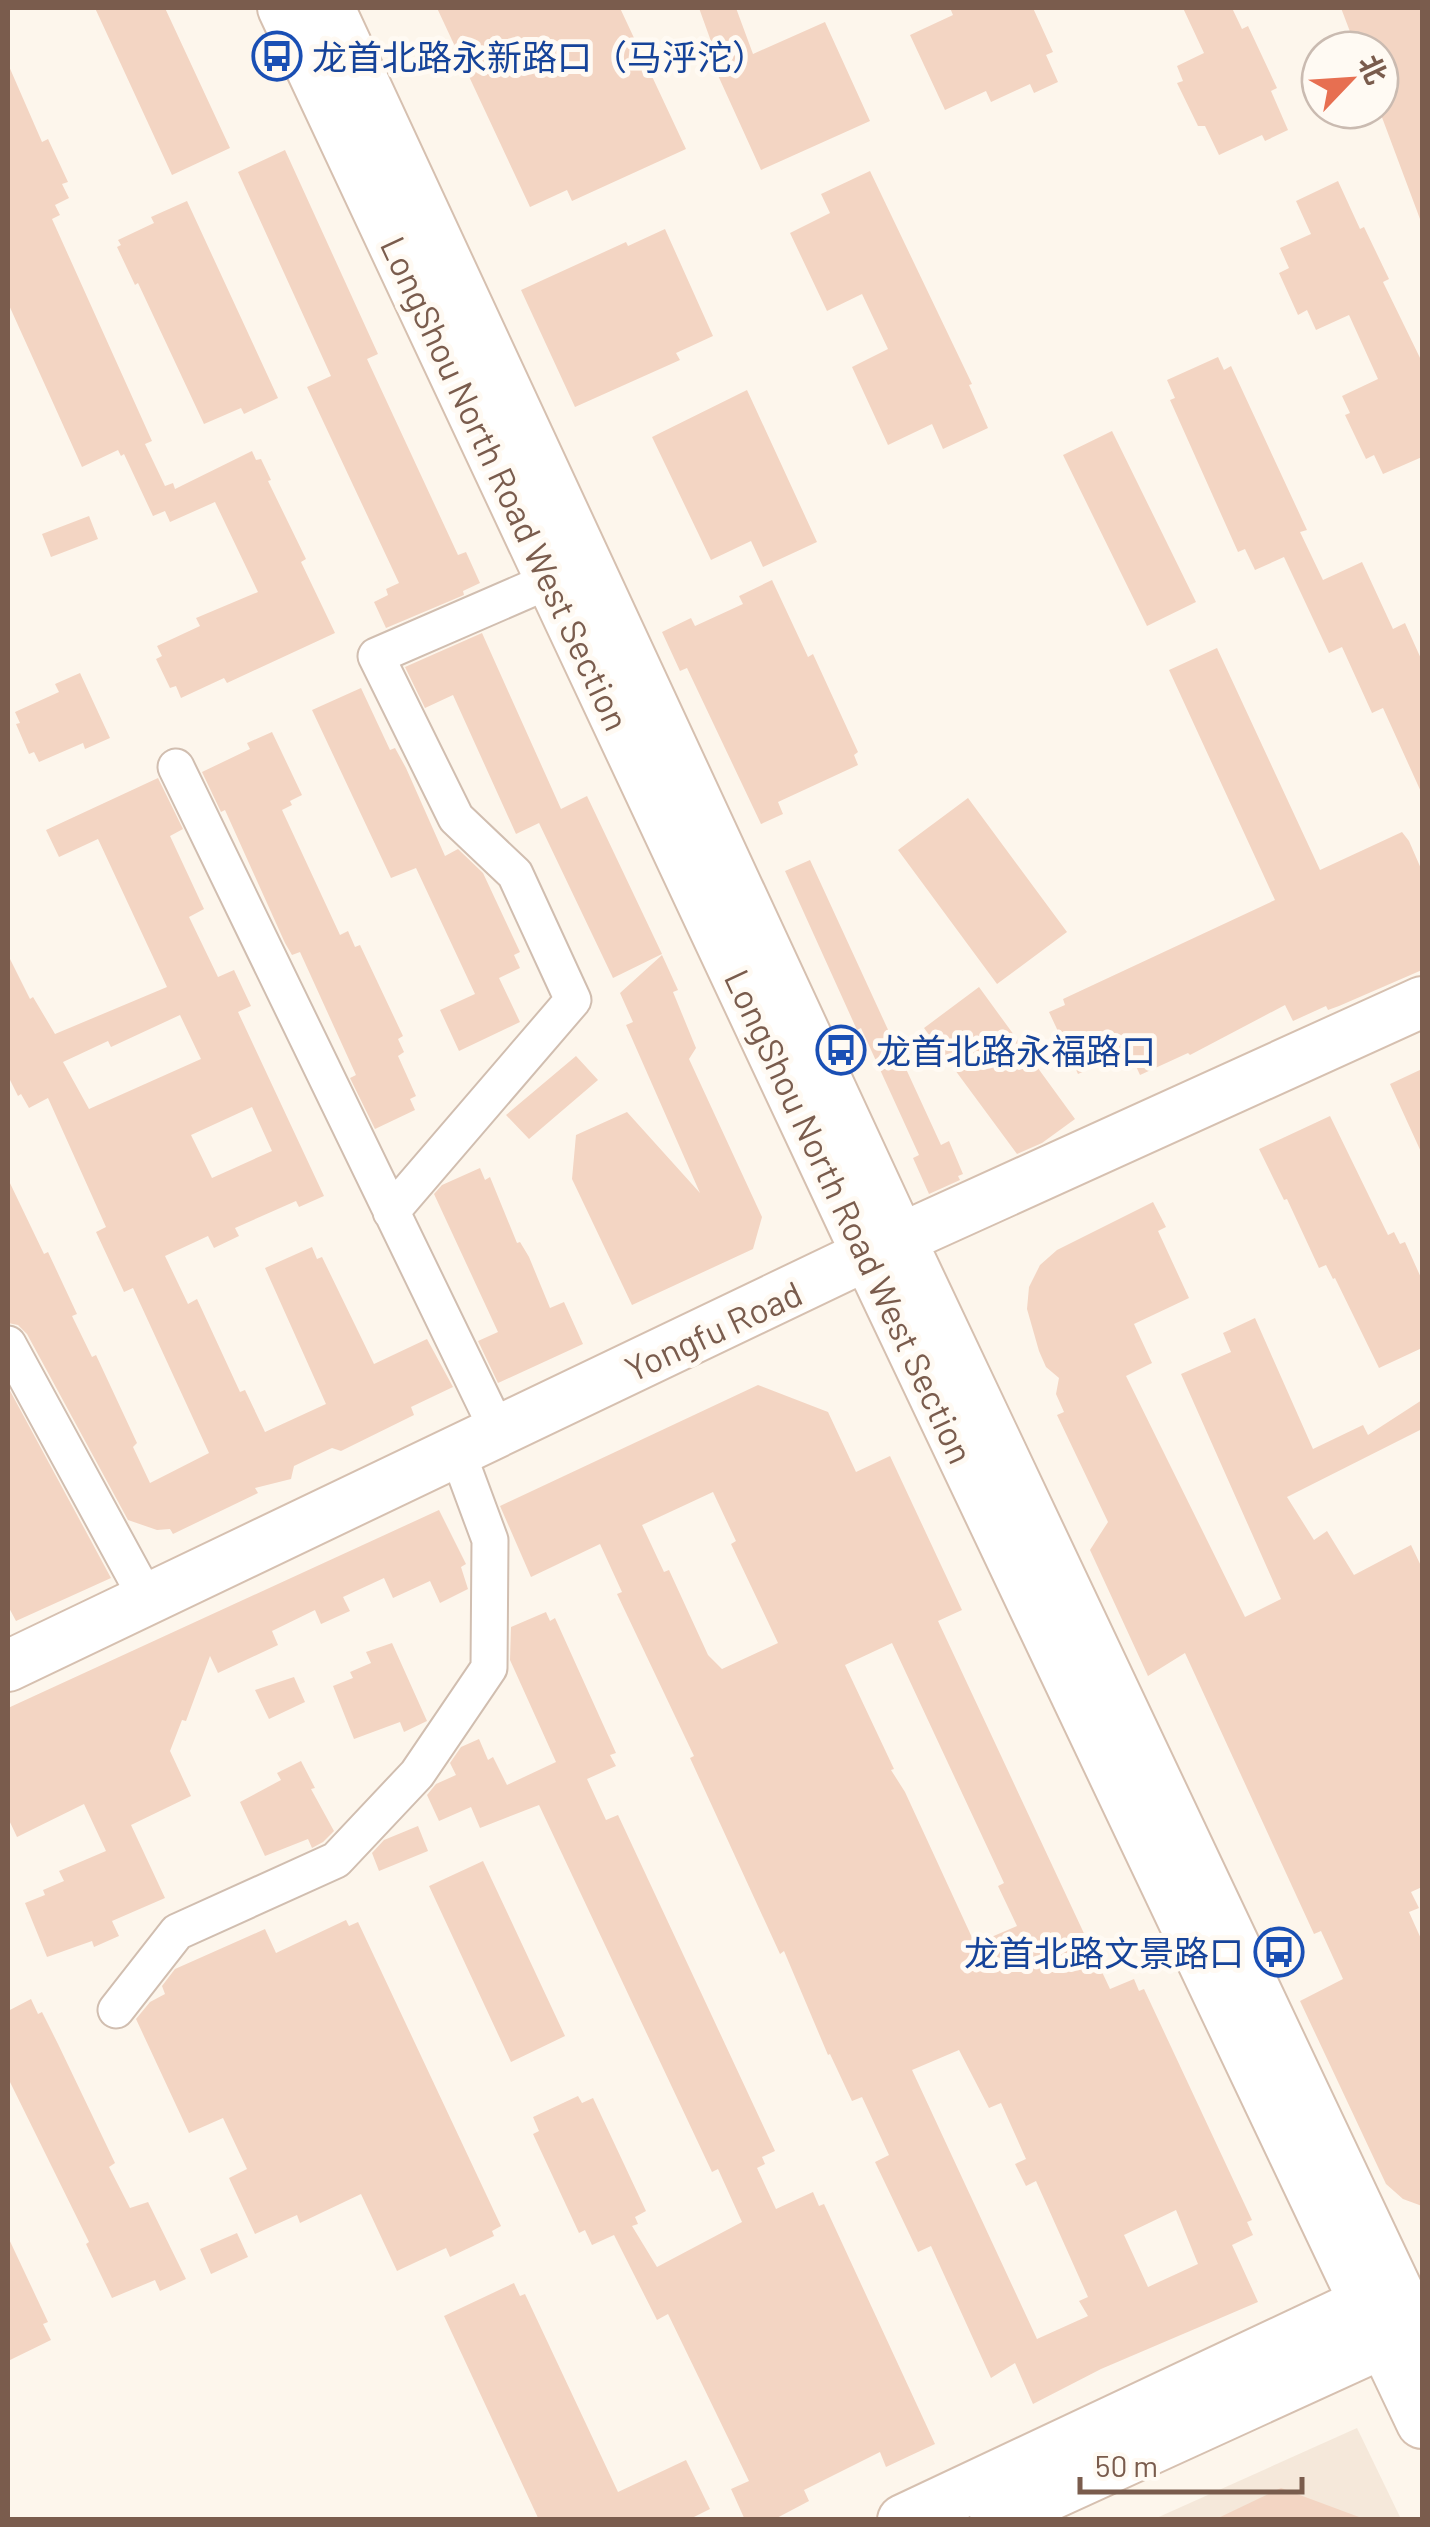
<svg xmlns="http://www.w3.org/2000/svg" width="1430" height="2527" font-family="Barlow,'Noto Sans SC',sans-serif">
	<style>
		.residential { fill: #f5e8da }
		.building { fill: #f3d5c3; fill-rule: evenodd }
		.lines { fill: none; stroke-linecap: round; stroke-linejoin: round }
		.street-casing { stroke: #d1beb0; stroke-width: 39 }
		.secondary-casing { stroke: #d6c0b0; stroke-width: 54 }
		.street { stroke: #fff; stroke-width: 35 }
		.secondary { stroke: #fff; stroke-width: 50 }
		.labels { text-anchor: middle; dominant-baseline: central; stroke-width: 10; stroke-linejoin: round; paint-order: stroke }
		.transit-label { font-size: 35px; fill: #164399; stroke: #fffaf3; text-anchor: start }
		.street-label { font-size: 35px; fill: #7a5c4d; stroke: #fffaf3 }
	</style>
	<rect width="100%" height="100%" fill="#fdf6ec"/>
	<path class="residential" d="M1357 2428 1401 2519 1152 2520Z"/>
	<path class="building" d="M95 8H165L230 148 172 175Z
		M437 8H620L686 149 572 201 567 190 530 207Z
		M699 8H736L753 54 825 22 870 121 761 170 716 71 721 69Z
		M950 8H1033L1053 52 1046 55 1058 82 1034 93 1030 84 991 102 986 91 945 110 910 35 953 15Z
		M1183 8H1232L1242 29 1248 26 1277 88 1271 91 1288 130 1265 141 1262 135 1219 155 1205 126H1198L1177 83 1183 81 1177 66 1204 53Z
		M1341 8H1422V218L1420 219 1380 112V50H1357Z
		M8 64 42 142 48 139 68 182 62 184 69 198 55 205 60 215 52 219 152 441 145 444 165 486 173 483 175 489 252 451 256 460 261 459 271 480 268 481 306 559 301 562 335 633 227 683 224 678 181 698 176 686 170 688 156 659 162 656 157 646 200 626 196 618 258 592 215 502 170 522 165 511 153 516 124 454 121 456 118 450 82 467 8 303Z
		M285 150 378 354 367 359 458 555 466 552 480 583 463 591 464 595 386 628 374 602 388 595 386 589 399 583 307 387 331 376 238 172Z
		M870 171 972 384 969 385 988 428 943 449 932 424 888 445 852 367 888 349 862 294 827 311 790 233 830 213 821 194Z
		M1338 181 1360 229 1364 227 1389 279 1383 282 1422 362V457L1383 474 1374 455 1366 459 1345 415 1350 413 1342 396 1378 379 1349 315 1316 330 1307 310 1298 315 1279 273 1289 268 1280 248 1311 234 1296 201Z
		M187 201 278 398 244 414 241 408 204 424 138 283 135 285 117 247 121 245 118 240 154 223 151 217Z
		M665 229 713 336 676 353 680 360 575 407 521 290 626 242 628 246Z
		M1218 357 1224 370 1231 366 1307 530 1300 532 1323 580 1362 562 1393 629 1405 623 1422 661V794L1383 708 1372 713 1342 647 1329 653 1284 557 1255 570 1245 549 1238 552 1170 400 1175 398 1167 380Z
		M747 390 817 542 763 567 751 541 711 560 652 437Z
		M1112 431 1196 602 1147 626 1063 455Z
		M89 516 98 539 51 557 42 534Z
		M772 580 808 657 813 654 858 752 854 755 858 765 778 802 783 814 761 824 687 668 680 671 662 632 691 618 695 626 743 604 739 596Z
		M482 633 561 809 587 796 662 954 613 978 539 823 516 834 453 695 425 708 405 667Z
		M1217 648 1320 870 1402 832 1409 841 1422 871V970L1339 1006 1328 1010 1326 1006 1293 1021 1285 1005 1190 1055 1188 1053 1140 1075 1129 1051 1078 1074 1049 1012 1065 1005 1063 999 1275 900 1169 670Z
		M80 673 110 738 85 749 83 743 39 762 34 752 29 754 16 724 20 723 15 712 59 692 55 684Z
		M361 688 390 750 395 748 406 768 445 856 458 849 483 873 520 952 514 955 520 968 499 978 520 1022 459 1051 440 1010 475 994 416 868 391 878 312 710Z
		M272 732 302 795 290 801 292 805 282 810 340 935 348 931 355 947 360 945 403 1036 398 1039 404 1052 398 1056 416 1096 410 1099 415 1110 375 1129 350 1078 356 1075 300 952 292 955 285 943 225 810 221 812 202 772 250 749 247 743Z
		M158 778 183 829 170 836 204 909 189 917 218 977 234 970 251 1006 238 1012 324 1196 299 1207 296 1201 235 1228 239 1236 214 1248 208 1236 165 1256 188 1304 197 1299 240 1392 245 1390 265 1432 326 1404 265 1268 312 1247 317 1259 322 1257 374 1364 427 1339 453 1387 411 1407 414 1415 341 1451 332 1448 294 1466 291 1479 255 1488 258 1493 173 1534 170 1529 157 1530 128 1520 27 1334 18 1325 8 1323V1179L44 1254 48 1252 77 1314 72 1316 92 1357 96 1355 137 1443 133 1447 150 1483 209 1453 133 1288 124 1292 96 1232 106 1227 48 1098 29 1108 21 1094 18 1096 8 1076V955L30 999 33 997 55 1034 167 987 98 839 59 857 46 830ZM180 1015 201 1059 89 1109 63 1062 108 1041 111 1047ZM252 1107 272 1151 212 1178 191 1135Z
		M968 798 1067 932 997 984 898 850Z
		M810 860 941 1145 949 1141 963 1174 958 1176 960 1180 929 1194 913 1158 919 1155 861 1028 857 1030 785 871Z
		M662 955 678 990 673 992 696 1048 689 1059 762 1217 753 1249 632 1305 572 1179 576 1135 627 1112 700 1193 626 1025 633 1022 620 993Z
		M979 987 1075 1119 1042 1143 1017 1154 924 1028Z
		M576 1056 598 1080 529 1139 506 1115Z
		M1422 1069V1154L1390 1084Z
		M1330 1116 1388 1235 1394 1232 1400 1244 1405 1242 1422 1280V1348L1379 1368 1335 1278 1333 1279 1326 1265 1319 1268 1287 1199 1284 1200 1259 1149Z
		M480 1168 485 1180 490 1177 517 1243 520 1242 529 1257 550 1308 564 1302 583 1344 498 1383 478 1341 498 1332 434 1194 442 1185Z
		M1153 1202 1166 1227 1158 1231 1189 1298 1134 1324 1152 1363 1126 1376 1245 1617 1281 1599 1181 1374 1231 1352 1223 1333 1255 1318 1313 1449 1363 1425 1368 1435 1422 1400V1429L1287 1497 1314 1540 1327 1531 1354 1575 1411 1545 1422 1568V1887L1411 1892 1419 1908 1409 1912 1422 1941V2206L1403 2199 1386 2184 1300 2001 1343 1979 1321 1931 1314 1934 1185 1653 1148 1676 1090 1550 1108 1522 1057 1415 1064 1412 1056 1394 1059 1378 1046 1367 1039 1351 1027 1309 1029 1287 1040 1265 1057 1250Z
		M758 1385 828 1412 856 1472 890 1456 962 1610 938 1621 1110 1989 1134 1979 1139 1991 1144 1989 1252 2220 1247 2222 1253 2235 1232 2245 1258 2302 1101 2369 1033 2404 1015 2363 991 2378 931 2246 918 2252 875 2162 889 2155 862 2097 852 2101 830 2054 828 2055 784 1951 780 1954 690 1758 694 1756 617 1594 622 1592 600 1544 531 1577 500 1506ZM713 1492 736 1541 731 1544 778 1643 722 1669 708 1655 669 1570 664 1572 642 1525ZM892 1643 1004 1883 998 1886 1017 1926 975 1944 905 1792 891 1770 894 1769 845 1665ZM959 2050 989 2108 1001 2103 1026 2159 1015 2164 1026 2186 1036 2181 1088 2297 1079 2301 1088 2316 1037 2339 912 2070ZM1176 2210 1198 2264 1148 2287 1124 2235Z
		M8 1387 111 1578 16 1621 8 1606Z
		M439 1510 466 1564 461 1567 468 1589 440 1603 430 1581 393 1598 384 1578 343 1597 350 1611 321 1624 315 1610 272 1631 278 1645 218 1673 210 1656 186 1721 182 1720 170 1751 191 1796 131 1825 165 1898 112 1921 119 1936 94 1947 92 1941 47 1957 25 1903 45 1895 43 1890 64 1881 59 1871 106 1851 84 1804 17 1837 8 1818V1708Z
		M546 1612 550 1621 555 1618 616 1753 610 1755 616 1766 587 1779 606 1820 618 1815 775 2151 762 2157 765 2164 757 2168 776 2209 813 2192 819 2206 824 2204 935 2444 886 2467 880 2452 804 2490 809 2501 773 2520H745L731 2489 749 2481 668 2314 657 2320 614 2235 592 2245 585 2230 579 2233 533 2134 539 2131 533 2117 578 2096 582 2103 593 2098 646 2211 635 2217 638 2224 632 2226 657 2267 742 2222 718 2169 712 2172 539 1805 480 1828 471 1807 439 1821 427 1795 436 1784 456 1775 450 1763 461 1747 479 1739 488 1760 493 1757 507 1785 556 1762 510 1660 511 1627Z
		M392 1643 427 1721 404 1732 400 1722 354 1739 333 1686 353 1678 350 1672 371 1663 366 1652Z
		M294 1677 305 1702 269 1719 255 1690Z
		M301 1761 315 1788 311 1789 334 1831 323 1842 312 1848 308 1839 265 1856 240 1802 281 1780 277 1773Z
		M418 1826 428 1851 379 1871 372 1853 384 1840Z
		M483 1861 565 2036 511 2062 429 1886Z
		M346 1920 349 1926 358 1922 501 2226 492 2231 494 2236 450 2257 446 2248 397 2271 361 2194 300 2223 297 2215 255 2234 229 2178 247 2169 223 2118 189 2133 136 2019 150 2002 165 1994 162 1986 175 1969 265 1929 276 1953Z
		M31 1999 38 2014 42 2012 58 2044 115 2163 109 2167 130 2208 148 2202 186 2279 160 2291 155 2280 112 2298 86 2244 89 2242 8 2078V2011Z
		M237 2233 248 2257 211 2274 200 2249Z
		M8 2237 48 2322 43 2324 51 2340 8 2361Z
		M514 2283 520 2296 525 2294 618 2492 686 2460 710 2509 688 2520H539L444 2316Z
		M1281 2488 1359 2517 1358 2520H1214Z"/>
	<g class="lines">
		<g class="street-casing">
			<path id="street" d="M176 767 498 1431
				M391 1212 573 1000 515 874 456 818 376 656 551 580
				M8 1344 147 1599
				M116 2010 177 1932 336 1860 417 1774 489 1668 490 1540 457 1451"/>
		</g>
		<g class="secondary-casing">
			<path id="secondary" d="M283 8 868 1256 1422 2423
				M329 8 900 1239 1422 2343
				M8 1666 900 1239 1422 1002
				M903 2520 1396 2288
				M995 2520 1413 2329"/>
		</g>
		<use href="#street" class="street"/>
		<use href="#secondary" class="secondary"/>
	</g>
	<defs>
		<g id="bus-ring" transform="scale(2.5)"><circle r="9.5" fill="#fffaf3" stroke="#1a4fb4" stroke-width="1.5"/><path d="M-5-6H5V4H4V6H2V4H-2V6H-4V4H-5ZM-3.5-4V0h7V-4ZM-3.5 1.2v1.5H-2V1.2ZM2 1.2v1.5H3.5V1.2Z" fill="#1a4fb4"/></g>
	</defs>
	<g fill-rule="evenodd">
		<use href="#bus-ring" x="277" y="56"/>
		<use href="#bus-ring" x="841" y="1050"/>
		<use href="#bus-ring" x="1279" y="1952"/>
	</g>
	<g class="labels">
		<g class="transit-label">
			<text x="312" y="56">龙首北路永新路口（马泘沱）</text>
			<text x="876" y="1050">龙首北路永福路口</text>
			<text x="1244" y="1952" text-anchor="end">龙首北路文景路口</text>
		</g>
		<g class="street-label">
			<text transform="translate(506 483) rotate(65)">LongShou North Road West Section</text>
			<text transform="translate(850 1216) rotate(65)">LongShou North Road West Section</text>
			<text transform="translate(713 1330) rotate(-25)">Yongfu Road</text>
		</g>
	</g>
	<rect width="1430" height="2527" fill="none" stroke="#7a5c4d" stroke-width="20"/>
	<g transform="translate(1350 80) rotate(65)"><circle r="48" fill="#fffaf3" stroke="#cabbb1" stroke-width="2.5"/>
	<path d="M0-8L18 38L0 25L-18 38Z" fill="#e76f51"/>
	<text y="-15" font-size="28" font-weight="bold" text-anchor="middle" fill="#7a5c4d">北</text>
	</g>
	<path d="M1080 2477v15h222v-15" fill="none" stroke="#7a5c4d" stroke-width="5"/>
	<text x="1095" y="2477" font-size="30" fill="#7a5c4d" stroke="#fffaf3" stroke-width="8" paint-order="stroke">50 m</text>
</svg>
